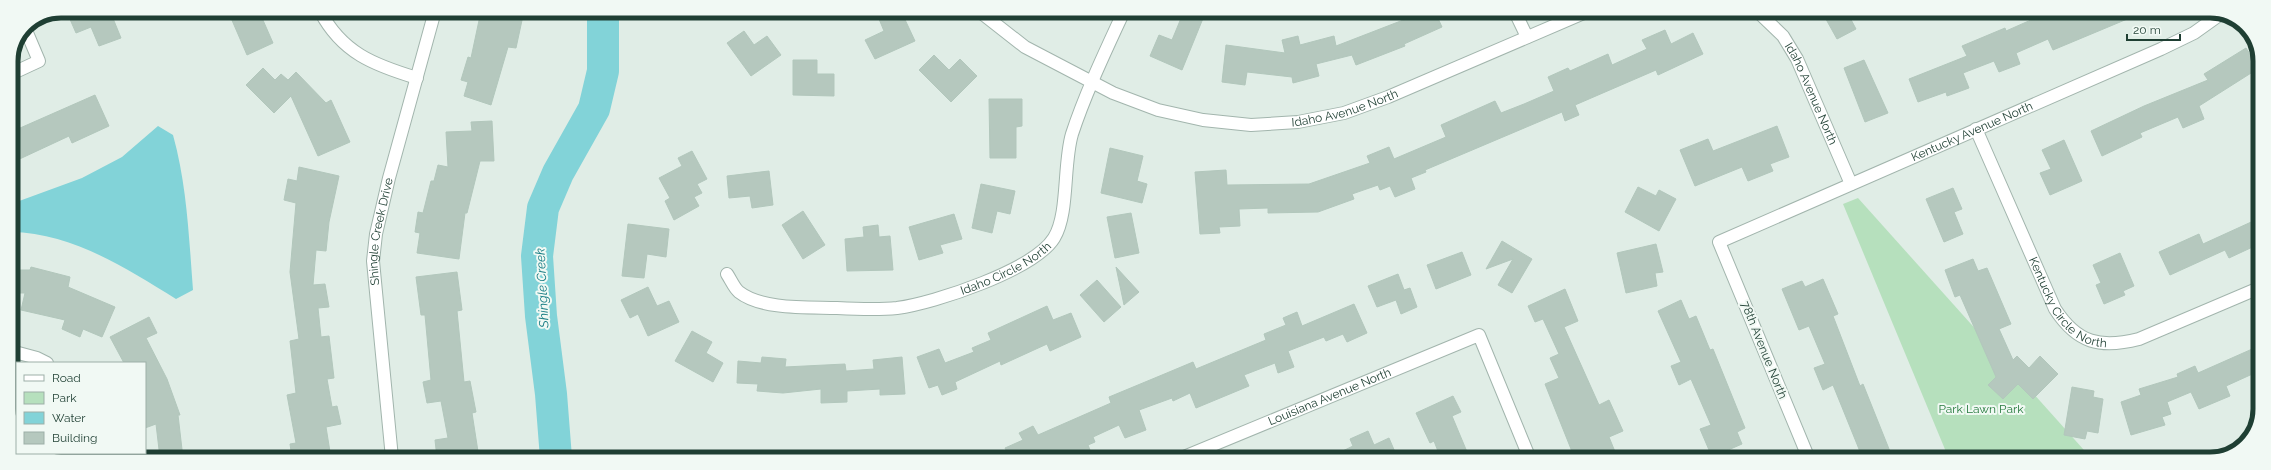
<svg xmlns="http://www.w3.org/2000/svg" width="2271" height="470" font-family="Raleway,sans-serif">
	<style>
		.green { fill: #b6e0bd }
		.water { fill: #82d3d8 }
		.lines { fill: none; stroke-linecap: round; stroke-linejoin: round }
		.river { stroke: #82d3d8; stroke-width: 32 }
		.building { fill: #b5c8be; stroke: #b2c7bc }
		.minor-casing { stroke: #a2b5ad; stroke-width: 14 }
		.minor { stroke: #fff; stroke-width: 12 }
		.labels { text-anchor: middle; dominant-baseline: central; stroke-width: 4; stroke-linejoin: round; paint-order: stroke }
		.street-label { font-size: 12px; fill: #1f3f33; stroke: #f1f9f4 }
		.park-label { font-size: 12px; fill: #257a3d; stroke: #f1f9f4 }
		.water-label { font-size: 13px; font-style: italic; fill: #137a81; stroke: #f1f9f4 }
		.rim { fill: none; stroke: #1f3f33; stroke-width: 5 }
	</style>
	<rect width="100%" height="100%" fill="#e0ede6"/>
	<path class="green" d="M1858 198 2092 459H1949L1843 204Z"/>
	<path class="water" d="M158 126 173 135C187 185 189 238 193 290L176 299C126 268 72 233 11 232V204L82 178 122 157Z"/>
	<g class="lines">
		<path class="river" d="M556 458 551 394 541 316 537 256 543 208 558 173 594 109 603 71V11"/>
	</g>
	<path class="building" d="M83 11H110L121 38 99 46 91 27 76 33 69 17Z
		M228 11H259L273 43 247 55Z
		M481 11H524L516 48 508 47 491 105 464 96 468 82 461 80 468 57 471 58Z
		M897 11H901L915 41 875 59 865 40 884 31 879 19Z
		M1184 11H1206L1182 70 1150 56 1159 35 1172 40Z
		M1409 12H1435L1442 27 1404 44 1405 46 1356 65 1352 55 1316 64 1319 76 1293 83 1292 77 1247 72 1245 85 1222 82 1226 45 1285 53 1282 40 1298 36 1300 45 1334 36 1336 46 1411 17Z
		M1822 12H1847L1856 29 1837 39Z
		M2049 12H2144L2053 50 2048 39 2016 53 2020 64 1999 72 1994 61 1963 73 1969 88 1947 96 1946 92 1918 102 1909 79 1967 56 1962 46 2005 28 2006 31Z
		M1665 30 1671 44 1693 33 1703 54 1658 75 1656 70 1575 105 1579 115 1565 121 1562 112 1425 170 1426 172 1411 178 1415 189 1395 197 1390 186 1380 190 1378 185 1352 194 1354 199 1318 212 1268 213V208L1239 209 1240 226 1219 227 1220 233 1200 234 1195 172 1226 170 1227 185 1309 184 1370 163 1367 156 1389 147 1394 159 1446 137 1441 125 1495 101 1501 113 1524 104 1554 91 1548 77 1568 68 1570 71 1608 54 1612 65 1647 49 1642 40Z
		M744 31 754 45 767 36 781 55 751 76 727 43Z
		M2246 48 2259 68 2199 106 2204 119 2183 128 2178 117 2140 133 2142 137 2102 156 2091 131 2144 106 2208 80 2204 74Z
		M934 55 949 70 960 59 977 76 951 102 919 70Z
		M793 60H817V74H834V96L793 95Z
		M1864 60 1888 113 1865 122 1844 68Z
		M263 68 275 80 281 74 288 80 296 72 326 103 331 100 350 142 318 156 291 96 274 113 246 85Z
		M95 95 109 126 72 143 69 136 11 163V132Z
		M989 99H1022V126L1016 127V158H990Z
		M492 121 494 161H480L467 213H465L459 259 417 253 420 233 415 232 418 212 423 213 431 181H434L438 165 448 167 446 132 472 131 471 122Z
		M1777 126 1789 157 1770 164 1773 171 1748 181 1742 167 1695 186 1680 150 1708 139 1713 151Z
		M2064 140 2082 181 2050 195 2040 173 2051 169 2042 150Z
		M1110 148 1143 156 1137 181 1147 184 1142 203 1101 193Z
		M692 151 707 179 697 184 702 193 694 197 699 206 674 220 665 201 670 198 659 178 682 166 678 158Z
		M299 167 339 176 329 222 326 251 316 250 313 285 325 284 329 307 318 308 321 337 329 336 334 378 327 379 332 407 337 406 341 424 326 427 331 458H292L290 444 296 443 287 395 296 393 290 341 299 339 290 272 296 203 284 200 288 179 297 181Z
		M769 171 773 205 752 208 750 196 729 198 727 176Z
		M981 184 1015 191 1010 214 997 211 992 233 972 228Z
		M1638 187 1656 196 1659 190 1676 199 1659 231 1625 212Z
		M1953 188 1962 209 1954 212 1963 234 1944 242 1926 199Z
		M803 211 825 245 803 259 782 225Z
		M1131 213 1139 253 1115 258 1107 217Z
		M954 214 962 239 940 245 943 253 919 260 909 227Z
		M2260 218 2259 244 2229 258 2225 250 2170 275 2159 252 2199 234 2203 244Z
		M628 224 669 229 666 257 647 254 644 278 622 276Z
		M878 225 879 237 890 236 893 270 847 271 845 239 864 237 863 227Z
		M1502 241 1532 259 1512 293 1498 285 1513 259 1486 269Z
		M1656 244 1663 272 1655 273 1657 286 1626 293 1617 253Z
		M1462 252 1471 275 1436 289 1427 265Z
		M2120 253 2134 286 2123 291 2125 295 2104 304 2096 285 2101 283 2093 265Z
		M1973 259 1978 271 1987 268 2011 324 1999 329 2013 360 2017 356 2029 368 2040 356 2058 374 2033 399 2018 384 2003 399 1988 385 1996 377 1960 295 1955 297 1945 270Z
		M31 267 70 277 68 287 115 307 102 337 83 329 80 337 62 329 65 320 21 310 25 293H11V270H30Z
		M1116 267 1139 292 1124 305Z
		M457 272 462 310 457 311 464 382 470 381 476 412 472 413 479 458H437L435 440 448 438 441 401 427 403 423 382 431 380 425 315H421L416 277Z
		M1398 274 1404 290 1410 288 1417 307 1401 314 1396 300 1377 307 1368 286Z
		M1823 279 1838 314 1833 316 1860 386 1863 384 1893 459H1863L1833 385 1823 390 1814 368 1825 364 1809 326 1799 330 1782 289 1802 281 1805 287Z
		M1097 280 1121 307 1104 322 1080 295Z
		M648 287 657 306 669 301 679 322 648 336 638 314 630 318 621 300Z
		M1565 289 1578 321 1564 327 1599 405 1609 400 1623 431 1609 437 1618 459H1575L1545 384 1559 378 1550 358 1559 354 1543 319 1535 322 1528 306Z
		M1681 300 1689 319 1696 316 1710 350 1713 349 1745 428 1737 432 1742 444 1712 457 1700 429 1711 425 1691 379 1679 385 1671 366 1681 362 1658 311Z
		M1354 304 1367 333 1347 342 1343 334 1326 341 1324 337 1288 351 1294 367 1278 373 1275 363 1244 375 1249 386 1196 408 1190 393 1173 401 1172 398 1139 410 1146 430 1125 438 1119 425 1093 437 1095 442 1088 445 1092 455 1085 459 1010 458 1005 448 1023 440 1019 433 1033 426 1038 435 1111 403 1109 397 1162 375 1193 362 1196 369 1266 340 1264 334 1286 325 1283 318 1297 312 1302 326Z
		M1047 306 1053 320 1071 313 1081 337 1050 351 1047 344 1001 365 1000 361 955 382 957 389 942 395 938 385 929 388 917 357 939 349 945 363 974 352 972 348 991 340 988 333Z
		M149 317 157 333 146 338 167 379 180 415H178L183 458H160L156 424 145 428V363H124L110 337Z
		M692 331 712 342 706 353 723 363 713 382 675 361Z
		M2259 346V371L2226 386 2230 396 2199 409 2191 392 2167 402 2171 414 2162 417 2165 425 2131 435 2121 402 2141 395 2139 389 2178 377 2177 374 2195 366 2198 373Z
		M762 357 786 359 785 367 845 364 846 371 874 369 873 360 902 357 905 394 880 395V389L847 391V402L821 403V389L783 393 757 391 758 384 737 383 738 361 761 363Z
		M2072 387 2094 391 2093 397 2103 399 2098 433 2087 431 2085 439 2064 435Z
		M1453 396 1461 412 1452 416 1470 459H1441L1434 441 1430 443 1416 413Z
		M1368 431 1374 445 1389 438 1398 459H1326L1353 446 1350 439Z"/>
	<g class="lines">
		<g class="minor-casing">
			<g id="minor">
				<path d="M320 11C342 53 374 65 417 78"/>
				<path id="s1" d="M979 11 1025 47 1113 93 1158 110 1203 120 1251 125 1298 122 1344 113 1388 97 1586 12"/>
				<path d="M1515 12 1527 37"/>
				<path id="s2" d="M1758 12 1783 36 1797 59 1851 184"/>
				<path d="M11 74 39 61 25 28"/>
				<path id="s3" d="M1976 129 2055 309C2077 343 2100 349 2139 339L2259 288"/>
				<path id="s4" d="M727 274C731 280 734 288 739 292 762 310 809 307 837 308 857 309 877 310 897 308 935 303 1034 270 1054 238 1069 214 1063 164 1072 134 1085 94 1106 50 1124 11"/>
				<path d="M11 351 37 358 47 363"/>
				<path d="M103 453 104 458"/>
				<path id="s5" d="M392 458 373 261 376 234 389 178 435 11"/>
				<path id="s6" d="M1179 459 1479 335 1530 459"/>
				<path id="s7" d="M1809 459 1719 242 2161 49 2194 33 2222 13"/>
			</g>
		</g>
		<use href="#minor" class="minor"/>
	</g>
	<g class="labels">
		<g class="street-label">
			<text stroke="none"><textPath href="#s2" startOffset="99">Idaho Avenue North</textPath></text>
			<text stroke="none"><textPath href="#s1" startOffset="396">Idaho Avenue North</textPath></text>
			<text stroke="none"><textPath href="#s7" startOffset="511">Kentucky Avenue North</textPath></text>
			<text stroke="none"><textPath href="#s5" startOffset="228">Shingle Creek Drive</textPath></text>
			<text stroke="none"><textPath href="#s4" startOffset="299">Idaho Circle North</textPath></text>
			<text stroke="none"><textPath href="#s3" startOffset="201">Kentucky Circle North</textPath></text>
			<text transform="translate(1764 350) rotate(68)">78th Avenue North</text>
			<text stroke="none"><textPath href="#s6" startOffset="163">Louisiana Avenue North</textPath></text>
		</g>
		<g class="park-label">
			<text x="1981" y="409">Park Lawn Park</text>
		</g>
		<g class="water-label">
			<text transform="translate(542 288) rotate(-93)">Shingle Creek</text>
		</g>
	</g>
	<path d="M0 0H2271V470H0ZM61 18H2210A43 43 0 0 1 2253 61V409A43 43 0 0 1 2210 452H61A43 43 0 0 1 18 409V61A43 43 0 0 1 61 18Z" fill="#f1f9f4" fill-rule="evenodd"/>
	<path class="rim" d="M61 18H2210A43 43 0 0 1 2253 61V409A43 43 0 0 1 2210 452H61A43 43 0 0 1 18 409V61A43 43 0 0 1 61 18Z"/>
	<rect x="16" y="362" width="130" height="92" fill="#f1f9f4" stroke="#9dafa7"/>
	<rect x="24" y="375" width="20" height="6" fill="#ffffff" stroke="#9dafa7"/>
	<text x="52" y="382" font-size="12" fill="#1f3f33">Road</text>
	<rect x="24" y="392" width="20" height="12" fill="#b6e0bd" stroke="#9dafa7"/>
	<text x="52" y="402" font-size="12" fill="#1f3f33">Park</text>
	<rect x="24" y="412" width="20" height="12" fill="#82d3d8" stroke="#9dafa7"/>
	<text x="52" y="422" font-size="12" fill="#1f3f33">Water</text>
	<rect x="24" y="432" width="20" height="12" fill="#b5c8be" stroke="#9dafa7"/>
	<text x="52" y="442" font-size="12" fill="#1f3f33">Building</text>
	<path d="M2127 34v6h53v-6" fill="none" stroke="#1f3f33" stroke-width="2"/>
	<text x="2133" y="34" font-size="12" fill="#1f3f33" stroke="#f1f9f4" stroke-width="3" paint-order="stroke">20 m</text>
</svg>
